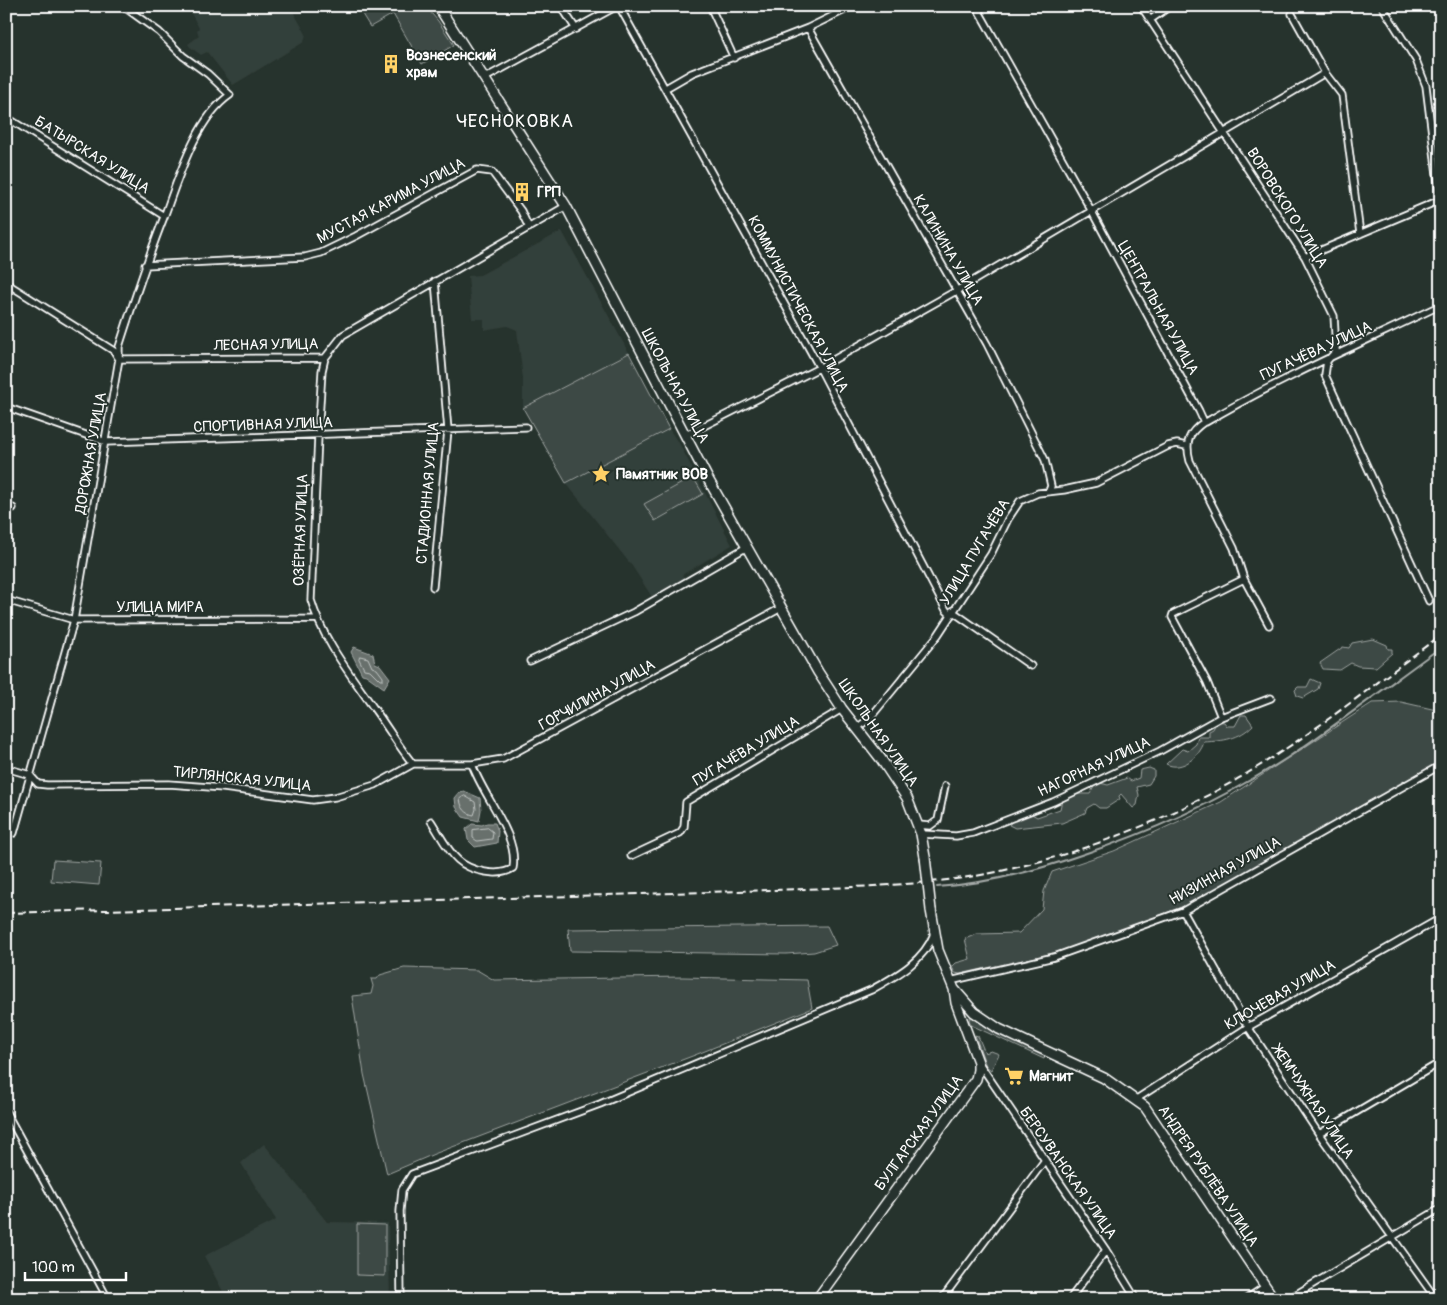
<svg xmlns="http://www.w3.org/2000/svg" width="1447" height="1305" font-family="Pangolin,sans-serif">
	<style>
		.built { fill: #333f3a }
		.green { fill: #3e4944; stroke: #9ea4a2 }
		.water { fill: #67706c; stroke: #a4a9a7 }
		.lines { fill: none; stroke-linecap: round; stroke-linejoin: round }
		.shore { stroke: #c2c6c4; stroke-width: 1 }
		.stream { stroke: #a4a9a7; stroke-width: 2 }
		.street-casing { stroke: #fff; stroke-width: 9 }
		.secondary-casing { stroke: #fff; stroke-width: 12 }
		.street { stroke: #26332d; stroke-width: 5.5 }
		.secondary { stroke: #26332d; stroke-width: 9 }
		.rail { stroke: #fff; stroke-width: 2; stroke-dasharray: 8 4; stroke-linecap: butt }
		.secondary-bridge-casing { stroke: #fff; stroke-width: 12; stroke-linecap: butt }
		.secondary-bridge { stroke: #26332d; stroke-width: 9 }
		.labels { text-anchor: middle; dominant-baseline: central; stroke-width: 4; stroke-linejoin: round; paint-order: stroke }
		.poi-label { font-size: 15px; font-weight: bold; fill: #fff; stroke: #26332d; text-anchor: start }
		.street-label { font-size: 15px; fill: #fff; stroke: #26332d }
		.quarter-label { font-size: 18px; letter-spacing: 1px; fill: #fff; stroke: #26332d }
	</style>
	<rect width="100%" height="100%" fill="#26332d"/>
	<filter id="ink" filterUnits="userSpaceOnUse"><feTurbulence type="fractalNoise" baseFrequency=".02" numOctaves="2"/><feDisplacementMap in="SourceGraphic" scale="10" xChannelSelector="R" yChannelSelector="G"/><feConvolveMatrix kernelMatrix="1 2 1 2 8 2 1 2 1" color-interpolation-filters="sRGB"/></filter>
	<g filter="url(#ink)">
		<path class="built" d="M187 6H290L306 34 304 42 233 85 207 52 201 55 190 47 188 44 199 36 197 30 199 28Z
			M562 231 629 353 523 408V379L517 330 507 326 484 330V319H472L468 276 480 275Z
			M669 429 677 441H678L732 545 682 575 685 579 652 597 632 566 566 483Z
			M264 1144 327 1222 388 1223 390 1299H227L204 1256 276 1220 241 1163Z"/>
		<path class="green" d="M357 6H425L438 21 454 45 422 64 393 14 370 27Z
			M629 353 669 429 566 483 523 408Z
			M693 477 703 494 655 521 644 504Z
			M1373 639 1387 645 1388 649H1392V653L1376 667 1358 666 1351 663 1340 670 1323 669 1320 663 1343 647 1349 648 1352 643Z
			M1311 679 1320 683 1318 689 1303 698 1297 696 1295 690 1298 687H1307Z
			M1401 702 1441 711V761L1339 822 1197 901 1072 949 960 974 955 973 952 967 956 963 970 959 965 939 977 934 1019 933 1042 909 1044 891 1052 872 1114 851 1221 802 1372 703Z
			M1241 715H1246L1253 725C1239 739 1224 741 1204 742 1200 756 1182 772 1166 764L1182 749 1188 751 1196 744 1198 737H1209V731L1213 729 1217 721 1224 722 1227 726H1235Z
			M1149 768 1154 770V776L1149 784 1137 787 1139 795 1137 805 1133 808 1121 794 1119 796 1120 799 1106 808H1099L1094 804 1087 808 1085 813 1062 823 1015 828 1009 825 1014 819 1030 813 1037 817 1060 809 1062 800 1075 794H1090L1095 785 1100 783 1108 785 1127 778 1131 781 1139 778 1140 770Z
			M53 860 101 863 99 885 51 881Z
			M827 926 836 945 814 952 786 954 570 951 568 929Z
			M404 968 477 970 494 980 683 977 807 980 812 1008 695 1055 434 1154 387 1174 364 1074 352 996 371 994 373 986 371 979H377L380 975Z
			M971 1016 1005 1037 1046 1054 1044 1059 971 1025 969 1020Z
			M975 1035 978 1036 985 1053 991 1051 999 1054 991 1070 986 1066Z
			M357 1224 385 1225V1276L357 1275Z"/>
		<path class="water" d="M354 647 373 654 375 663 380 665 390 678 384 688 366 675 362 674 351 652Z
			M464 791 480 798 481 810 479 821 463 817 456 807 455 798 460 792Z
			M487 823H495L498 831 497 843 475 847 468 840 466 829 472 824 482 825Z"/>
		<g class="lines">
			<path class="shore" d="M360 656 368 658 372 667 377 669 383 677V680H380L370 670 364 669 359 659Z
				M465 796 475 802 476 809 474 815C466 814 461 808 460 799Z
				M488 828 493 832 492 839 477 841 473 838V830Z"/>
			<path class="stream" d="M937 887C986 884 1035 871 1081 855 1154 831 1223 799 1287 758 1339 723 1390 684 1441 647"/>
			<g class="street-casing">
				<path id="street" d="M561 6 576 29
					M619 6 817 363 946 610 951 615
					M710 6 734 58
					M976 6 1091 210 1199 411 1204 422C1188 433 1185 442 1190 461L1234 548 1244 579 1269 625
					M1141 6 1305 257 1334 316 1336 351 1327 361 1325 375 1429 601
					M1382 6 1416 60 1426 86 1441 207
					M1292 14 1325 73 1342 95 1360 234
					M1150 20 1170 6
					M808 28 987 344 1045 460 1051 486 1049 491
					M485 78 617 6
					M666 88 692 73 808 28 853 6
					M6 117 164 216
					M1305 257 1440 200
					M145 265 305 257 321 253 356 236 477 170 492 172 521 211 529 228
					M6 283 114 351 119 359 325 358 343 335 566 206
					M325 358 322 371 318 436 311 600C323 641 351 675 375 710 388 728 399 747 413 764
					M6 407 106 442 526 427
					M1204 422H1206C1281 378 1362 343 1441 305
					M686 435 819 368 956 291 1325 73
					M6 506 13 508
					M433 587 448 430 435 281
					M6 600 74 620 317 619
					M952 611 1031 666
					M530 661 634 612 747 547
					M1221 717 1207 682 1172 617 1173 614 1244 579
					M857 728 870 718 938 635 991 554 1008 519 1020 501 1038 493 1064 490 1096 483 1168 446 1177 444 1186 446
					M6 768 30 775 38 784 47 785 169 784 223 788 313 800 335 797 375 785 413 764H472L503 759 781 608
					M431 821C439 833 447 850 458 860 470 871 499 878 513 868 519 835 482 795 472 764
					M918 825 930 826 938 820 945 786
					M14 833 74 620 119 359V347C133 303 147 260 164 217 178 179 196 118 230 95L208 74 183 56 159 32 123 6
					M921 834 956 836 973 833 1053 802 1160 751 1221 717 1271 698
					M631 856 680 833 684 827 686 802 842 709
					M1183 911 1248 1027 1319 1134 1436 1299
					M950 981 1054 957 1183 911 1441 765
					M979 1063 1106 1250 1136 1299
					M1135 1100 1248 1027 1441 918
					M6 1112 108 1299
					M1319 1134 1441 1062
					M820 1294 826 1299
					M401 1299 400 1211 402 1190 412 1174 600 1104 871 990C896 976 923 962 934 934
					M942 1299 1045 1160
					M1070 1299 1106 1250
					M1246 1299 1266 1286
					M1288 1299 1441 1208"/>
			</g>
			<g class="secondary-casing">
				<path id="secondary" d="M438 6 566 206 708 479 818 672 842 709 881 759 907 798 921 834 925 857
					M954 989 974 1012 999 1029 1104 1078 1145 1107 1274 1299
					M817 1299 976 1079 978 1070V1062L956 1003 954 989 938 950 931 910"/>
			</g>
			<use href="#street" class="street"/>
			<use href="#secondary" class="secondary"/>
			<path class="rail" d="M6 913 806 889C872 886 937 885 1001 871 1082 853 1162 822 1234 781 1307 739 1373 685 1441 635"/>
			<g class="secondary-bridge-casing">
				<path id="secondary-bridge" d="M925 857 931 910"/>
			</g>
			<use href="#secondary-bridge" class="secondary-bridge"/>
		</g>
	</g>
	<defs>
		<g id="building-bare" transform="scale(1.5)"><path d="M-4-6H4V6H1V3H-1V6H-4ZM-2.5-4.3h1.7v1.8h-1.7ZM.8-4.3h1.7v1.8H.8ZM-2.5-1h1.7V.8h-1.7ZM.8-1h1.7V.8H.8Z" fill="#ffd166" stroke="#26332d" stroke-width="2.5" paint-order="stroke"/></g>
		<g id="sight-bare" transform="scale(1.5)"><path d="M0-6L1.8-2.2L6-1.7L2.9 1.2L3.7 5.4L0 3.3L-3.7 5.4L-2.9 1.2L-6-1.7L-1.8-2.2Z" fill="#ffd166" stroke="#26332d" stroke-width="2.5" paint-order="stroke"/></g>
		<g id="supermarket-bare" transform="scale(1.5)"><path d="M-6-5.5h2.5l.6 2H6L4.5 2H-2.5L-4.4-4H-6ZM-1.5 3.2a1.3 1.3 0 1 0 .1 0ZM3 3.2a1.3 1.3 0 1 0 .1 0Z" fill="#ffd166" stroke="#26332d" stroke-width="2.5" paint-order="stroke"/></g>
	</defs>
	<g fill-rule="evenodd">
		<use href="#building-bare" x="391" y="64"/>
		<use href="#building-bare" x="522" y="192"/>
		<use href="#sight-bare" x="601" y="474"/>
		<use href="#supermarket-bare" x="1014" y="1076"/>
	</g>
	<g class="labels">
		<g class="poi-label">
			<text x="406" y="55">Вознесенский<tspan x="406" dy="17">храм</tspan></text>
			<text x="537" y="192">ГРП</text>
			<text x="616" y="474">Памятник ВОВ</text>
			<text x="1029" y="1076">Магнит</text>
		</g>
		<g class="street-label">
			<text transform="translate(92 155) rotate(32)">БАТЫРСКАЯ УЛИЦА</text>
			<text transform="translate(391 201) rotate(-28)">МУСТАЯ КАРИМА УЛИЦА</text>
			<text transform="translate(1287 208) rotate(58)">ВОРОВСКОГО УЛИЦА</text>
			<text transform="translate(948 250) rotate(60)">КАЛИНИНА УЛИЦА</text>
			<text transform="translate(798 304) rotate(62)">КОММУНИСТИЧЕСКАЯ УЛИЦА</text>
			<text transform="translate(1158 308) rotate(61)">ЦЕНТРАЛЬНАЯ УЛИЦА</text>
			<text transform="translate(266 345) rotate(-1)">ЛЕСНАЯ УЛИЦА</text>
			<text transform="translate(1316 351) rotate(-25)">ПУГАЧЁВА УЛИЦА</text>
			<text transform="translate(675 386) rotate(62)">ШКОЛЬНАЯ УЛИЦА</text>
			<text transform="translate(263 425) rotate(-2)">СПОРТИВНАЯ УЛИЦА</text>
			<text transform="translate(91 453) rotate(-80)">ДОРОЖНАЯ УЛИЦА</text>
			<text transform="translate(428 493) rotate(-85)">СТАДИОННАЯ УЛИЦА</text>
			<text transform="translate(301 530) rotate(-88)">ОЗЁРНАЯ УЛИЦА</text>
			<text transform="translate(975 552) rotate(-59)">УЛИЦА ПУГАЧЁВА</text>
			<text x="160" y="607">УЛИЦА МИРА</text>
			<text transform="translate(597 695) rotate(-29)">ГОРЧИЛИНА УЛИЦА</text>
			<text transform="translate(878 733) rotate(55)">ШКОЛЬНАЯ УЛИЦА</text>
			<text transform="translate(746 751) rotate(-31)">ПУГАЧЁВА УЛИЦА</text>
			<text transform="translate(1094 767) rotate(-25)">НАГОРНАЯ УЛИЦА</text>
			<text transform="translate(242 779) rotate(6)">ТИРЛЯНСКАЯ УЛИЦА</text>
			<text transform="translate(1225 871) rotate(-29)">НИЗИННАЯ УЛИЦА</text>
			<text transform="translate(1280 995) rotate(-30)">КЛЮЧЕВАЯ УЛИЦА</text>
			<text transform="translate(1313 1102) rotate(56)">ЖЕМЧУЖНАЯ УЛИЦА</text>
			<text transform="translate(919 1133) rotate(-54)">БУЛГАРСКАЯ УЛИЦА</text>
			<text transform="translate(1068 1173) rotate(55)">БЕРСУВАНСКАЯ УЛИЦА</text>
			<text transform="translate(1208 1176) rotate(56)">АНДРЕЯ РУБЛЁВА УЛИЦА</text>
		</g>
		<g class="quarter-label">
			<text x="515" y="121">ЧЕСНОКОВКА</text>
		</g>
	</g>
	<rect width="1447" height="1305" fill="none" stroke="#26332d" stroke-width="25"/>
	<rect x="12" y="12" width="1422" height="1280" fill="none" stroke="#fff" stroke-width="2" filter="url(#ink)"/>
	<path d="M25 1272v8h101v-8" fill="none" stroke="#ffffff" stroke-width="2.5"/>
	<text x="32" y="1272" font-size="15" fill="#ffffff" stroke="#26332d" stroke-width="4" paint-order="stroke">100 m</text>
</svg>
